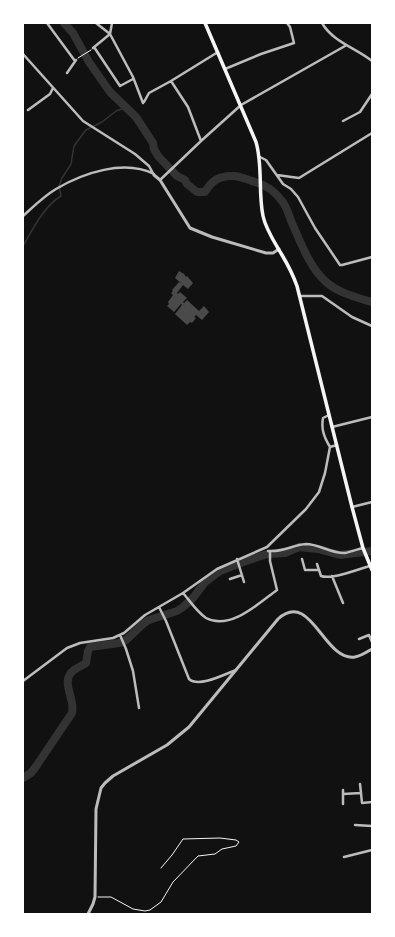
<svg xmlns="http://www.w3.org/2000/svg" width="395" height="937" font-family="Literata,serif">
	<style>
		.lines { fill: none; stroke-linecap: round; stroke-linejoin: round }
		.stream { stroke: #333; stroke-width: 1.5 }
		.river { stroke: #333; stroke-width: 8 }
		.building { fill: #4a4a4a }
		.path { stroke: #f5f5f5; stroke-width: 1 }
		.minor { stroke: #bcbcbc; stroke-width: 2.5 }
		.tertiary { stroke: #bcbcbc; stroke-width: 3 }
		.secondary { stroke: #f5f5f5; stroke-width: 3.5 }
	</style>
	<rect width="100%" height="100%" fill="#111"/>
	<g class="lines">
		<path class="stream" d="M23 246C33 229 44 206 61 196L59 186 62 178 71 164 74 146 86 130 102 122 116 111 122 109 123 104"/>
		<path class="river" d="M64 23 73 33 89 62 110 92 136 117 153 143 154 149 158 156 177 176 185 180 187 184 197 192H205C212 180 220 175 235 176 241 177 246 179 252 181 264 184 275 191 282 201 287 207 289 216 292 223 301 243 309 266 325 281 338 293 355 297 372 302
			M23 778 31 773 37 765 72 713C76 699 59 681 74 670 78 667 82 666 86 663L88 651 90 647 119 643 126 640 143 624 149 620 177 611 183 607 193 598 205 582 220 571 246 561 267 554 285 553 299 547 318 549 340 555 372 551"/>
	</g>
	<path class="building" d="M179 271 184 274 186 277 187 276 193 283 188 289 183 285 177 293 178 294 180 292 187 298 183 302 184 303 187 300 199 311 204 306 209 312 202 320 196 315 194 317 196 318 192 323 190 322 187 325 175 314 182 305 181 304 174 312 167 306 169 304 168 302 173 295 171 293 173 291 172 290 179 282 182 284 175 278Z"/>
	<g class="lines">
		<path class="path" d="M78 58 91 50
			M98 897H111L133 909 145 911 150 910 161 902 173 882 198 856 215 854 222 849 236 846 239 842 236 840 220 838 183 839 172 855 161 868"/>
		<path class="minor" d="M47 23 75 61
			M96 23 110 34 133 77 143 103
			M322 23C333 42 356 48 372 61
			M94 47 120 86 133 79
			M93 48 110 34 112 23
			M23 54 83 121 135 154 149 166 154 175
			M225 69 261 54 294 43 290 27 287 23
			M67 73 76 60
			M171 81 188 107 201 141
			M144 102 149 93 171 81 218 52
			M28 110 50 94 53 88
			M343 121 360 112 372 94
			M260 157 266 160 283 184 291 189 298 197 315 228 340 265H342L372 257
			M277 175 299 178 372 133
			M160 180 201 141 241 105 345 46
			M23 216C33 207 44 196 56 189 83 173 124 159 154 174
			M300 296H322L352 317 372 326
			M329 415 323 418C321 429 324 437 330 447
			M332 427 372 417
			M352 507 372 502
			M269 551C285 552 292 545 306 544 319 544 332 554 345 553 351 552 358 549 363 548
			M237 559 244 582
			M302 559 305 570H319
			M317 564 321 576C332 580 358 569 370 566
			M332 576 343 603
			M230 579 242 575
			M183 593C190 601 197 612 206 618 230 631 259 603 277 590L270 561V552L268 551
			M159 607 166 621 189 679C199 688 225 674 236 670
			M120 635 126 649 133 671 139 708
			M359 639 369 635 372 642
			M23 681 67 648 80 643 113 638 124 633 145 615 183 593 217 569 267 547 306 509 319 492 325 473 330 447 337 445
			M360 784 361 793
			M343 790V794
			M343 804V794L361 793 362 803 372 802
			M355 825 372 826
			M344 857 372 850"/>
		<path class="tertiary" d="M154 175 160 180 190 228 212 237 266 253H273L279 249
			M88 914 93 904 95 897 96 809 101 788 105 783 113 776 167 745 189 727 278 619C311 589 324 662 355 657 361 656 367 652 372 649"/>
		<path class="secondary" d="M205 23 256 142C263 166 258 192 263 216 266 230 275 243 282 255 288 265 293 275 297 286L352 507 363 548 372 570"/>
	</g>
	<rect width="395" height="937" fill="none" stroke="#ffffff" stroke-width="48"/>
</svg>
